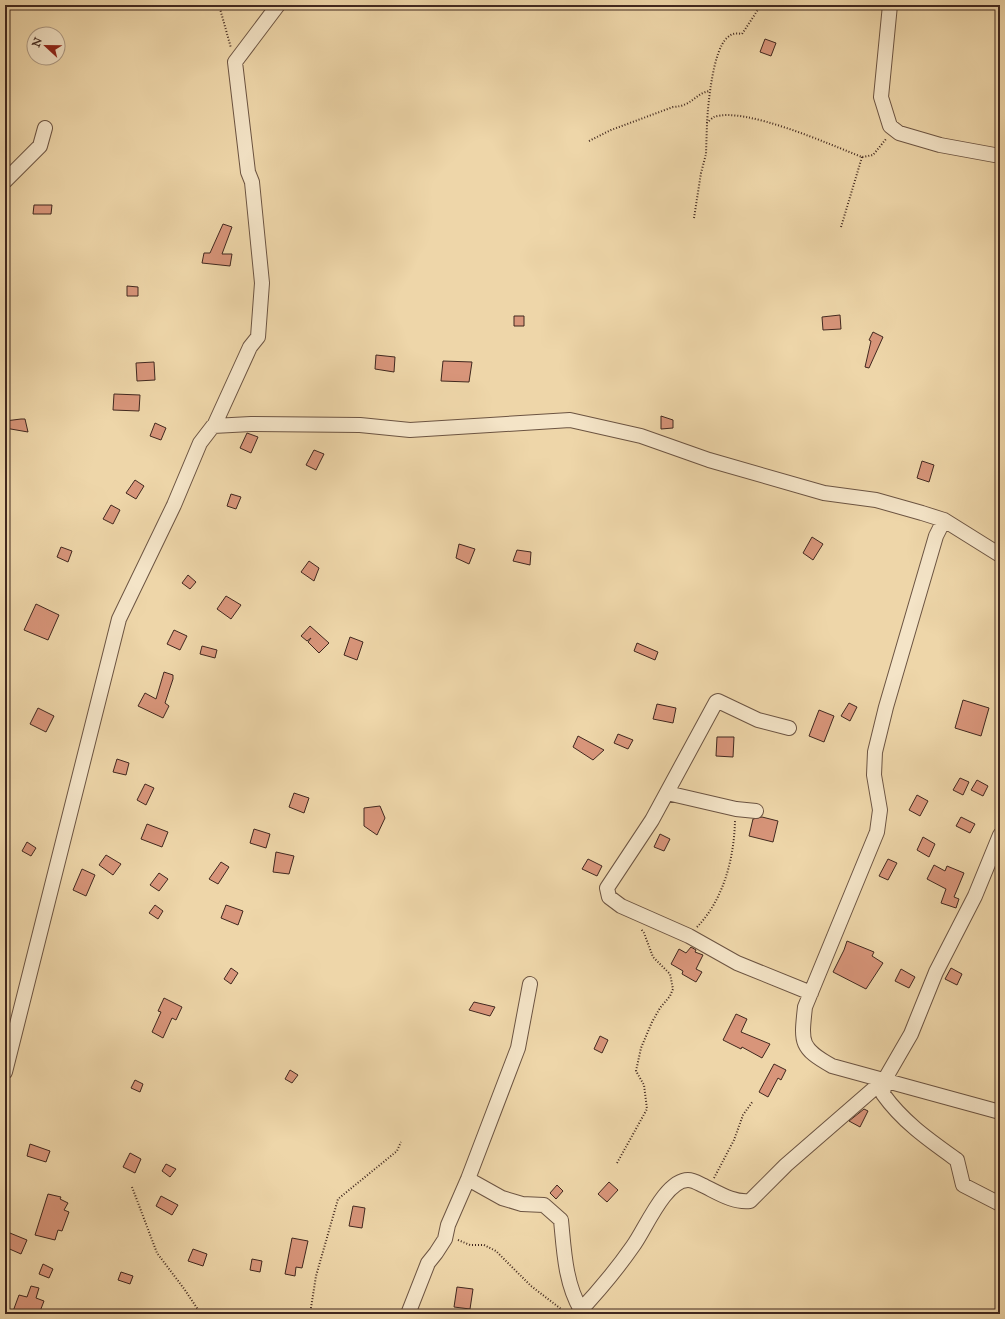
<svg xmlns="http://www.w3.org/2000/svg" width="1005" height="1319" font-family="'IM FELL Great Primer',serif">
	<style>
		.building { fill: #d8957a; stroke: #41281f }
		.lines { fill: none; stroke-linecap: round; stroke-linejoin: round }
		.minor-casing { stroke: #6c5442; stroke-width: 16 }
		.path { stroke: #41281f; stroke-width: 2; stroke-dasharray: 1 2; stroke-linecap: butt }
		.minor { stroke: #f4e4c7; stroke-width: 14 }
	</style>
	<rect width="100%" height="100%" fill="#eed6a9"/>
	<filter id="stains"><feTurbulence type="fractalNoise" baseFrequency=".005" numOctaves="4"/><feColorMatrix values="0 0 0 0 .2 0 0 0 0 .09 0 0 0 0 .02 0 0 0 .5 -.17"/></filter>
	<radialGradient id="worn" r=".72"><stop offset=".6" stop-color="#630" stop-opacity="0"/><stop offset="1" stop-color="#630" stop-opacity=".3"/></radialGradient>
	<path class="building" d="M765 39 776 43 771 56 760 52Z
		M34 205H52L51 214H33Z
		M223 224 232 227 222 254H232L230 266 202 263 204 253H210Z
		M127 286 138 287V296H127Z
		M840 315 841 329 823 330 822 317Z
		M514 316H524V326H514Z
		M873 332 883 337 869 368 865 367 871 341 869 340Z
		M376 355 395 357 394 372 375 369Z
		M443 361 472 362 469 382 441 381Z
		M154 362 155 380 137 381 136 363Z
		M114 394 140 395 139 411 113 410Z
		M661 416 673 420V428L661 429Z
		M21 419H25L28 432 5 428V421Z
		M155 423 166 428 161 440 150 436Z
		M247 433 258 437 251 453 240 448Z
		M314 450 324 454 316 470 306 465Z
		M922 461 934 465 929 482 917 478Z
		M135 480 144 486 136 499 126 493Z
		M231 494 241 497 236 509 227 506Z
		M111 505 120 510 113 524 103 519Z
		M812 537 823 544 813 560 803 553Z
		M459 544 475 549 469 564 456 558Z
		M61 547 72 551 68 562 57 557Z
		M517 550 531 552 530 565 513 561Z
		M309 561 319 568 314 581 301 572Z
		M188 575 196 582 190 589 182 583Z
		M226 596 241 605 231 619 217 609Z
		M36 604 59 615 48 640 24 630Z
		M310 626 329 643 319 653 308 642 311 638 307 641 301 636Z
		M174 630 187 636 180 650 167 644Z
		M350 637 363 642 357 660 344 655Z
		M637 643 658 652 655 660 634 651Z
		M202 646 217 650 215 658 200 654Z
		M164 672 173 675V679L165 703 169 706 163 718 138 706 145 693 156 699Z
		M963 700 989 708 981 736 955 728Z
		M849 703 857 707 850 721 841 716Z
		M657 704 676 708 673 723 653 719Z
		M38 708 54 716 46 732 30 724Z
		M819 710 834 716 824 742 809 736Z
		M618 734 633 740 628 749 614 743Z
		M578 736 604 750 593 760 573 747Z
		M717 737H734L733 757 716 756Z
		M117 759 129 763 126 775 113 772Z
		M960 778 969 782 963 795 953 790Z
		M977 780 988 786 983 796 971 790Z
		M145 784 154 788 146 805 137 800Z
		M294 793 309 798 304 813 289 807Z
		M917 795 928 801 920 816 909 810Z
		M380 806 385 818 377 835 364 826V808Z
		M762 817 778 821 773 842 749 836 753 819Z
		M961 817 975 824 970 833 956 826Z
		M147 824 168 832 162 847 141 839Z
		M254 829 270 834 266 848 250 843Z
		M660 834 670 839 664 851 654 847Z
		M923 837 935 844 929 857 917 850Z
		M27 842 36 848 31 856 22 851Z
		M276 852 294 856 289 874 273 872Z
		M106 855 121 864 113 875 99 865Z
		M588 859 602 866 597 876 582 869Z
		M888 859 897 863 888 880 879 876Z
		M221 862 229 867 218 884 209 879Z
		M934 865 945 871 947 866 964 873 954 897 959 899 956 908 941 903 946 889 927 879Z
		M82 869 95 875 86 896 73 890Z
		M159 873 168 879 159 891 150 885Z
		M155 905 163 911 158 919 149 913Z
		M226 905 243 911 238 925 221 918Z
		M847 941 874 952 872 956 883 963 866 989 833 972 844 950Z
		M691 947 696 950 695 952 703 955 696 969 702 972 696 982 682 974 683 971 671 964 679 949 686 953Z
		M231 968 238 973 231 984 224 979Z
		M951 968 962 974 957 985 945 979Z
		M901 969 915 977 909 988 895 981Z
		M164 998 182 1007 176 1020 172 1018 163 1038 152 1032 161 1012 158 1011Z
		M474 1002 495 1007 490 1016 469 1010Z
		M736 1014 747 1019 741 1032 770 1044 762 1058 742 1047 741 1049 723 1040Z
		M600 1036 608 1040 602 1053 594 1049Z
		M774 1064 786 1070 781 1080 778 1078 768 1097 759 1092Z
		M290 1070 298 1075 292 1083 285 1079Z
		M135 1080 143 1084 140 1092 131 1088Z
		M864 1109 868 1111 860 1127 849 1121Z
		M30 1144 50 1151 46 1162 27 1156Z
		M130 1153 141 1159 135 1173 123 1167Z
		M166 1164 176 1169 170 1177 162 1171Z
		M609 1182 618 1190 607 1202 598 1194Z
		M557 1185 563 1191 556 1199 550 1193Z
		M48 1194 61 1197 60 1199 68 1203 64 1210 69 1212 62 1231 58 1230 55 1240 35 1235Z
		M161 1196 178 1205 172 1215 156 1206Z
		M353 1206 365 1208 362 1228 349 1226Z
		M5 1231 27 1240 21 1254 5 1247Z
		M292 1238 308 1241 302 1268 296 1267 295 1276 285 1274Z
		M193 1249 207 1254 203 1266 188 1261Z
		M252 1259 262 1261 260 1272 250 1270Z
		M43 1264 53 1269 49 1278 39 1274Z
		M121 1272 133 1276 130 1284 118 1280Z
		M31 1286 39 1288 36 1298 44 1301 39 1314 31 1311 30 1314H12L19 1295 27 1297Z
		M457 1287 473 1289 470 1309 454 1307Z"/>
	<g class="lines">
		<g class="minor-casing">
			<path id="minor" d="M890 5 881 97 890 126 899 133 940 145 1000 156
				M5 181 40 146 45 128
				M214 426 250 347 258 337 262 283 252 182 248 172 235 62 278 5
				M944 520 936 536 886 707 875 752 874 775 880 810 877 832 805 1007C801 1043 800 1048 832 1066L1000 1112
				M789 728 758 720 718 701 716 702 652 820 607 888 609 897 621 906 689 936 737 963 811 993
				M667 793 736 809 756 811
				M1000 835 975 896 936 972 911 1034 885 1079 883 1094C903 1122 929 1140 957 1160L963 1185 1000 1204
				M5 1072 119 619 174 505 200 443 213 426 251 424 360 425 410 430 570 420 641 436 709 460 824 493 876 500 922 513 944 520 1000 555
				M468 1179 502 1198 522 1204 544 1205 561 1220C564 1250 565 1283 581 1310
				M408 1314 428 1263 436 1253 445 1239 448 1225 468 1179 518 1048 530 984
				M577 1314C596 1294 617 1269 633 1246 645 1230 665 1180 688 1180 693 1180 698 1183 702 1185 717 1192 733 1203 750 1201L786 1165 885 1079"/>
		</g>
		<path class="path" d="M219 5 231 48
			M707 123C708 104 713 50 727 38 732 33 736 33 742 34L761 5
			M589 141 611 130 673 107C693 106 695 93 710 91
			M694 218 701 173 706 154 707 123C709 121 712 118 714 117 744 106 831 145 862 157L873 155 886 139
			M841 227 862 157
			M697 927C724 899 734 858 735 821
			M617 1163 647 1109 644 1085 636 1071 641 1048 652 1022 660 1008 670 996 673 989 670 974 653 957 644 933 641 929
			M714 1178 734 1140 743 1115 753 1101
			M132 1187 157 1253 185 1290 197 1308 203 1314
			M458 1240 470 1245H484L496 1251 531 1286 565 1312
			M310 1314 316 1276 338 1199 397 1151 401 1142"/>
		<use href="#minor" class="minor"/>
	</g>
	<rect width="1005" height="1319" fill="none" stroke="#eed6a9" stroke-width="20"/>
	<rect x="6" y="6" width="993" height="1307" fill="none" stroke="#41281f" stroke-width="2"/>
	<rect x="10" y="10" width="985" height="1299" fill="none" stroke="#41281f"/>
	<g transform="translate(46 46) rotate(292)"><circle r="19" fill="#f4e4c7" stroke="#ac9984"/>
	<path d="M0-3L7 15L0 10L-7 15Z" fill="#8f2418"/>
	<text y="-6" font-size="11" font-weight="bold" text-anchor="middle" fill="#41281f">N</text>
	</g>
	<rect width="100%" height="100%" filter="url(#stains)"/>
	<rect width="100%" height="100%" fill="url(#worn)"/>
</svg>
